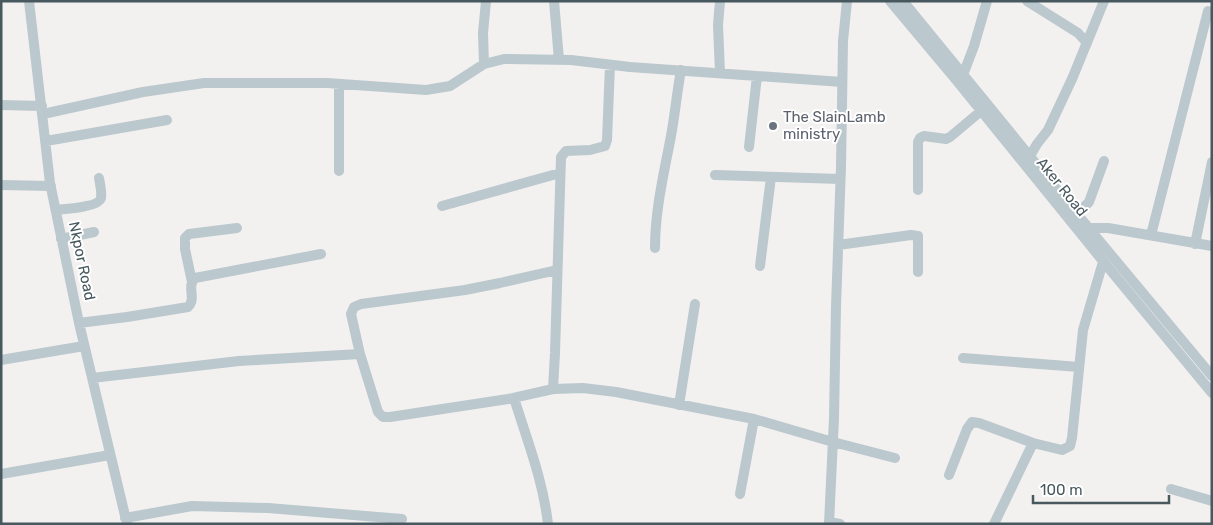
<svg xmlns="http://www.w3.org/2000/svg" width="1213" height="525" font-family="Rubik,sans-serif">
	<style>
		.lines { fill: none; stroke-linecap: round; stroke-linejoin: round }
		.minor { stroke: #bbc8cd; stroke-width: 10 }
		.worship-dot { fill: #6b7280; stroke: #fff; stroke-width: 2 }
		.labels { text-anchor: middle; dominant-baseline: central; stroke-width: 4; stroke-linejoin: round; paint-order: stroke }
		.worship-label { font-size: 15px; fill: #5b616d; stroke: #fff; text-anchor: start }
		.street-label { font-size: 15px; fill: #47585e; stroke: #fff }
	</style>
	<rect width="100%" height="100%" fill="#f3f0f0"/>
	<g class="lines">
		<path class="minor" d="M29 1 50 183 79 323 127 524
			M554 1 559 60
			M720 1 718 25 720 73
			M890 1 957 81 1107 266 1212 393
			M903 1 1077 214 1212 376
			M1027 1 1078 33 1087 43
			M484 64 483 33 486 1
			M963 75 974 46 987 1
			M1 105 42 106
			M43 114 143 92 204 83H327L426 90 450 86 484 64 504 59 571 60 630 67 842 82
			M46 141 167 120
			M749 147 757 76
			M1030 156 1037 144 1048 130 1072 79 1104 1
			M339 171V84
			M715 175 840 179
			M1 185 51 186
			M918 190V142L920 138 924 136 946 139 950 137 981 111
			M442 206 560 173
			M56 210C65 209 99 207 101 198 102 192 100 184 99 178
			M1077 214 1089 202 1104 161
			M1088 228H1108L1212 246
			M1151 235 1208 11
			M61 239 94 232
			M1195 244 1212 162
			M838 245 911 235 918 236V272
			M655 248C655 210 664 173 671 136 675 114 677 92 681 70
			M760 266 771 177
			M192 282 185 249V238L189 234 237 228
			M79 323 127 317 188 307C197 298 186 287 195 278L321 254
			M360 354 351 314 354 307 361 304 465 290 500 283 557 270
			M963 358 1079 367
			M1 360 84 346
			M92 378 239 361 360 354 378 412 383 417H390L508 399 553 389 583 388 616 392 754 419 833 442 895 458
			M553 389 555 353 561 157 566 151 590 150 605 146 607 140 610 65
			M514 398C527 440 543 480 548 524
			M679 405 695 304
			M1 474 110 455
			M949 475 967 429 972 422 979 423 1033 443 1062 450 1070 446 1072 438 1083 330 1103 262
			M1171 489 1212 501
			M740 494 754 419
			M125 518 192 506 268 508 402 519
			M829 522 840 524
			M829 524 834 418 836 306 841 167 843 41 847 1
			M994 524 1033 443"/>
	</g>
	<circle class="worship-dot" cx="773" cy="126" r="5"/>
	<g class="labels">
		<g class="worship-label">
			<text x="783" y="117">The SlainLamb<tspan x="783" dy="17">ministry</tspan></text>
		</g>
		<g class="street-label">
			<text transform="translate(1062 187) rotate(51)">Aker Road</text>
			<text transform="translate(82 261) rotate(78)">Nkpor Road</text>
		</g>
	</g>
	<rect width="1213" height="525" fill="none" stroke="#47585e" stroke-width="5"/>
	<path d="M1033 495v8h136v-8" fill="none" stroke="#47585e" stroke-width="2.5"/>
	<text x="1040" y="495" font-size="15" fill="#47585e" stroke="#ffffff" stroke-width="4" paint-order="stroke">100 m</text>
</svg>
